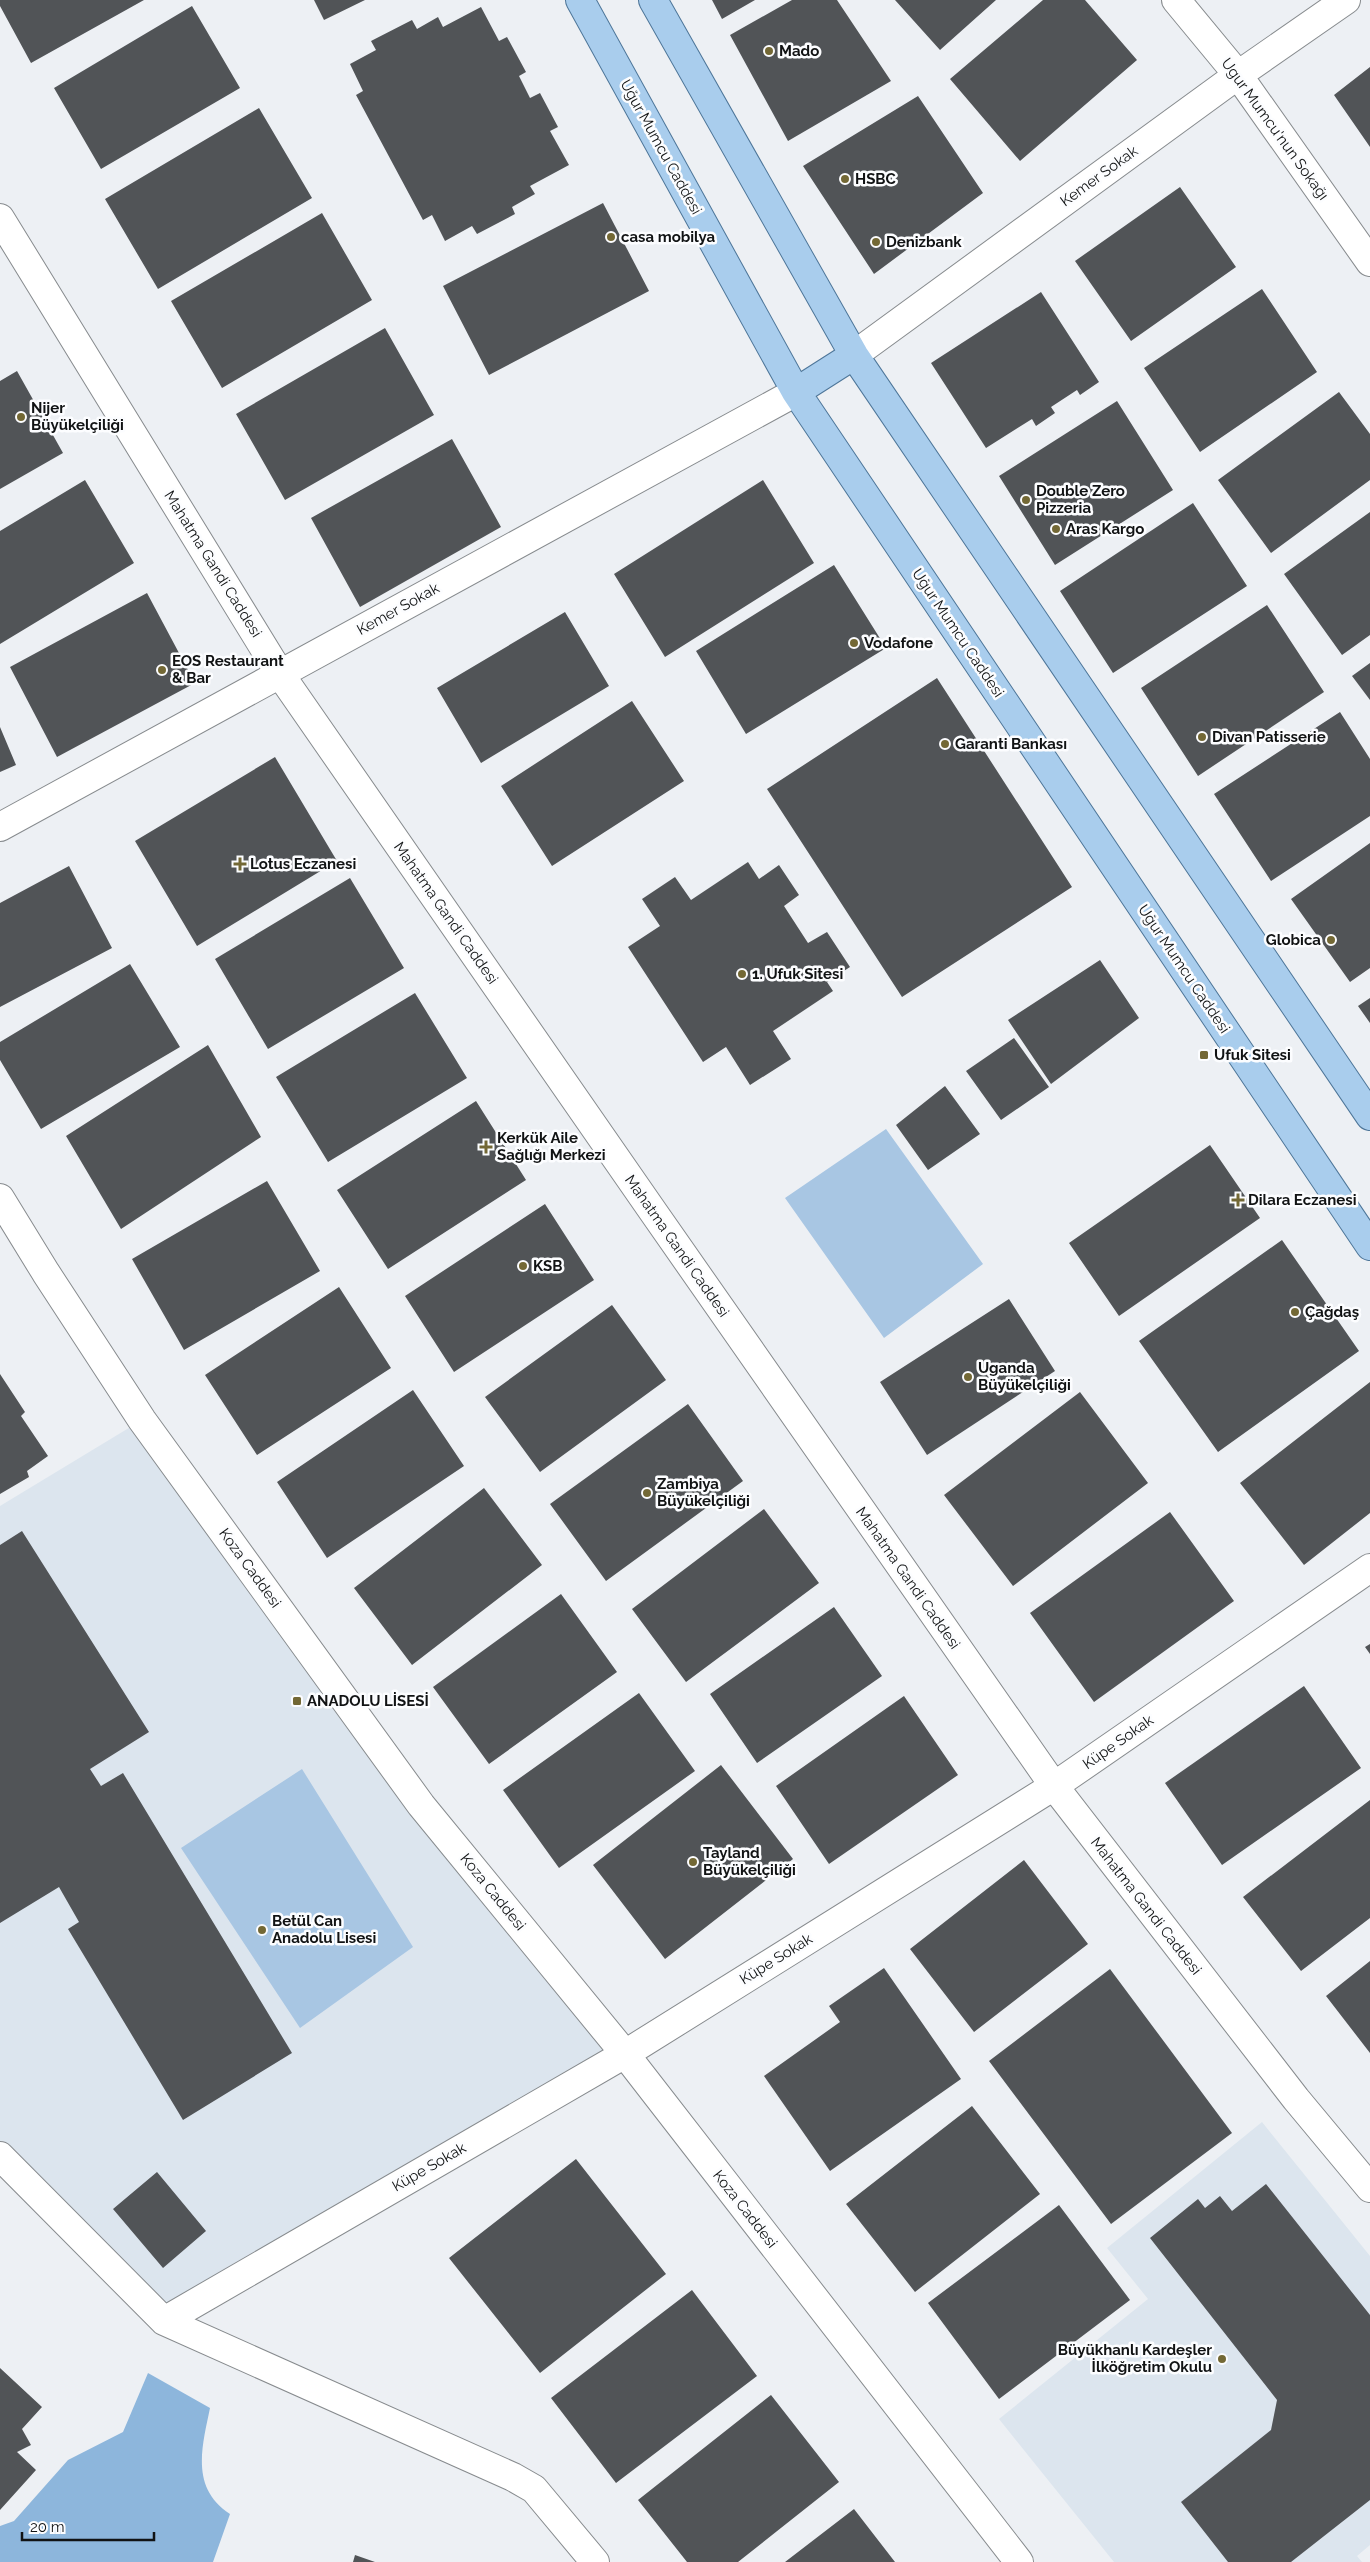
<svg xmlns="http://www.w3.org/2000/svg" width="1370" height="2562" font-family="Raleway,sans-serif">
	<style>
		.built { fill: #dce5ee }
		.green { fill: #a8c6e3 }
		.forest { fill: #8db6dc }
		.building { fill: #515457 }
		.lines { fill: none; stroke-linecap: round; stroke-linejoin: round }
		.minor-casing { stroke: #878b8e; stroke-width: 30 }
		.major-casing { stroke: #4e7699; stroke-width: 30 }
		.minor { stroke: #fff; stroke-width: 28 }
		.major { stroke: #a9cded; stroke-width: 28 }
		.poi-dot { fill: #736835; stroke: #fcfdff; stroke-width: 2 }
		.labels { text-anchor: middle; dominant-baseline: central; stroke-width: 5; stroke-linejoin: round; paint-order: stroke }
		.poi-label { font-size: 15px; font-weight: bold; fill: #111314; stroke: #fcfdff; text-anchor: start }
		.street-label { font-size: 15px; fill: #111314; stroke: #fcfdff }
	</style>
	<rect width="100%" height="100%" fill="#edf0f4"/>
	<path class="built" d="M142 1420 625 2054 164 2321 0 2156V1506Z
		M1262 2122 1370 2256V2545L1357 2556 1362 2562H1114L999 2419 1148 2299 1107 2248Z"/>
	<path class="green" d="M886 1129 983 1264 884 1338 785 1198Z
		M302 1769 413 1947 300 2028 181 1848Z"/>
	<path class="forest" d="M148 2373 210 2408C202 2447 190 2488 230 2514L213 2562H0V2526L14 2521 68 2460 123 2432Z"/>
	<path class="building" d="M0 0H144L31 63 0 6Z
		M314 0H365L324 20Z
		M712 0H755L722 19Z
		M792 0H837L891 81 788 141 730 35Z
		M895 0H996L940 50Z
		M1043 0H1085L1137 60 1020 161 950 79Z
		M192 6 240 88 101 169 54 88Z
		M481 7 499 41 507 37 526 72 519 76 530 98 540 93 558 127 550 131 569 165 530 186 535 194 512 207 515 214 477 234 472 226 445 241 432 215 423 220 356 95 363 91 350 64 376 50 371 41 412 20 417 29 438 17 443 27Z
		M1370 67V147L1334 95Z
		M918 96 983 193 874 274 803 166Z
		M259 108 312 198 158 289 105 199Z
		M1180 187 1236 267 1131 341 1075 261Z
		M603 203 649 291 489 375 443 286Z
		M322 213 372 300 222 388 171 301Z
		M1262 289 1317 372 1200 452 1144 368Z
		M1041 292 1099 382 1080 395 1077 390 1051 407 1055 413 1036 426 1032 419 986 448 931 363Z
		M385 328 434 415 285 500 236 414Z
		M17 371 63 453 0 489V381Z
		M1339 392 1370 434V480L1271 553 1218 480Z
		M1117 401 1173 490 1055 565 999 476Z
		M452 439 501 527 360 607 311 518Z
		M85 480 134 563 0 644V531Z
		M763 480 814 563 665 657 614 574Z
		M1193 503 1247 586 1113 673 1060 591Z
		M1370 512V635L1342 655 1284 574Z
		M834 565 886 648 746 734 696 651Z
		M147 593 195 683 57 757 10 667Z
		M1267 605 1324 692 1198 776 1141 688Z
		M565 612 609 686 481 763 437 688Z
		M1370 663V700L1352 676Z
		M937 678 1072 887 902 997 767 789Z
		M632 701 684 781 552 866 501 786Z
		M1340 712 1370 759V816L1271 881 1214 794Z
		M0 727 16 765 0 772Z
		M275 757 337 861 197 946 135 841Z
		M1370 843V968L1350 982 1291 899Z
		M748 862 759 879 779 865 799 895 784 906 808 943 827 932 850 967 827 982 833 991 773 1031 791 1059 750 1085 726 1047 703 1062 628 947 660 926 642 899 675 877 691 900Z
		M69 866 112 948 0 1007V903Z
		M350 878 404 968 268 1049 215 959Z
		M1100 960 1139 1018 1051 1084 1008 1020Z
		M130 964 180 1047 41 1129 0 1060V1042Z
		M415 993 467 1078 328 1162 276 1077Z
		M1370 998V1023L1358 1006Z
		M1014 1038 1049 1087 1001 1120 966 1071Z
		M208 1045 261 1137 121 1229 66 1136Z
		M945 1086 980 1134 928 1170 896 1125Z
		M476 1101 526 1180 388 1269 337 1190Z
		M1210 1145 1260 1218 1119 1316 1069 1243Z
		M267 1181 320 1271 184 1350 132 1259Z
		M545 1204 594 1280 454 1372 405 1296Z
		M1282 1240 1359 1351 1218 1452 1139 1341Z
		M339 1287 391 1368 257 1455 205 1375Z
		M1009 1299 1055 1371 927 1455 880 1382Z
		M612 1305 666 1380 540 1472 485 1397Z
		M0 1374 25 1412 21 1416 48 1456 27 1471 29 1477 0 1494Z
		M1370 1382V1513L1304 1565 1240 1483Z
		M413 1390 464 1466 327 1558 277 1482Z
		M1080 1392 1148 1483 1013 1586 944 1495Z
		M688 1404 743 1481 606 1581 550 1504Z
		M484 1488 542 1565 412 1665 354 1588Z
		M764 1509 819 1583 686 1682 632 1609Z
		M1170 1512 1234 1601 1094 1702 1030 1613Z
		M22 1531 149 1732 90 1769 101 1786 123 1773 292 2053 183 2120 68 1929 79 1922 59 1887 0 1923V1545Z
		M561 1594 617 1672 489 1764 433 1687Z
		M834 1607 882 1676 757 1763 710 1694Z
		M1370 1644V1654L1365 1647Z
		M1304 1686 1361 1768 1222 1865 1165 1783Z
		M639 1693 695 1771 559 1868 503 1790Z
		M904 1696 958 1775 829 1864 776 1786Z
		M721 1765 793 1859 665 1959 593 1865Z
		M1370 1800V1918L1301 1971 1243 1897Z
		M1024 1860 1088 1944 974 2032 910 1949Z
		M1370 1961V2053L1326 1996Z
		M884 1968 961 2079 830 2171 764 2076 840 2022 829 2006Z
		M1110 1969 1232 2133 1111 2224 989 2061Z
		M972 2106 1040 2194 915 2292 846 2204Z
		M576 2159 666 2274 540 2373 449 2258Z
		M157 2172 206 2231 163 2268 113 2209Z
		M1266 2184 1370 2315V2500L1291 2562H1228L1181 2502 1271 2430 1277 2400 1150 2238 1198 2199 1205 2208 1220 2196 1232 2211Z
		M1059 2205 1130 2300 999 2399 928 2303Z
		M692 2290 757 2376 616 2483 551 2398Z
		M0 2368 42 2407 22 2429 31 2445 17 2452 36 2470 0 2510Z
		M771 2395 839 2482 738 2562H687L638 2500Z
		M854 2509 895 2562H785Z
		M355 2555 375 2562H353Z"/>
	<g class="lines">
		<g class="minor-casing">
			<path id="minor" d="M1176 0 1238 75 1370 262
				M0 218 280 674 654 1213 1054 1786 1296 2099 1370 2188
				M854 355 1238 75 1346 0
				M0 827 796 392
				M0 1198 46 1273 142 1420 421 1805 625 2054 1019 2562
				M0 2156 164 2321 513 2477 534 2489 595 2562
				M164 2321 625 2054 1054 1786 1370 1568"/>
		</g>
		<g class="major-casing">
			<path id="major" d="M580 0 796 392 1370 1246
				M653 0 854 355 1370 1116
				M796 392 854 355"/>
		</g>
		<use href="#minor" class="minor"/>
		<use href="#major" class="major"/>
	</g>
	<g class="poi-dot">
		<circle cx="769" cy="51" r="5"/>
		<circle cx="845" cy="179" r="5"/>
		<circle cx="611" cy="237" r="5"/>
		<circle cx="876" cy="242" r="5"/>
		<circle cx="21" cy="417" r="5"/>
		<circle cx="1026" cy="500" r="5"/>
		<circle cx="1056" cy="529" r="5"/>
		<circle cx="854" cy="643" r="5"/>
		<circle cx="162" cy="670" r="5"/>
		<circle cx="1202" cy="737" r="5"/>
		<circle cx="945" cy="744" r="5"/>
		<path d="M237.5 856.5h5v5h5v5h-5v5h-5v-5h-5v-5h5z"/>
		<circle cx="1331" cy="940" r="5"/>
		<circle cx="742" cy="974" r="5"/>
		<rect x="1199" y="1050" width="10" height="10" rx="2.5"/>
		<path d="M483.5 1139.5h5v5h5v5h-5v5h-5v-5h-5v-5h5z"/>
		<path d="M1235.5 1192.5h5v5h5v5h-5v5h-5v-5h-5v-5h5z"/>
		<circle cx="523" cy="1266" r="5"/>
		<circle cx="1295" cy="1312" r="5"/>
		<circle cx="968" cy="1377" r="5"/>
		<circle cx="647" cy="1493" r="5"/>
		<rect x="292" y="1696" width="10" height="10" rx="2.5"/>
		<circle cx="693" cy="1862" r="5"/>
		<circle cx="262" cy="1930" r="5"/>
		<circle cx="1222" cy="2359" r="5"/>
	</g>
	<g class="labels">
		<g class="poi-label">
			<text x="779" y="51">Mado</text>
			<text x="855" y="179">HSBC</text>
			<text x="621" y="237">casa mobilya</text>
			<text x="886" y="242">Denizbank</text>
			<text x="31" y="408">Nijer<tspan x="31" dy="17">Büyükelçiliği</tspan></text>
			<text x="1036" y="491">Double Zero<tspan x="1036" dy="17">Pizzeria</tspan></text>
			<text x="1066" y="529">Aras Kargo</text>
			<text x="864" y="643">Vodafone</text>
			<text x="172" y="661">EOS Restaurant<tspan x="172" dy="17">&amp; Bar</tspan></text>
			<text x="1212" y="737">Divan Patisserie</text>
			<text x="955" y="744">Garanti Bankası</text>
			<text x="250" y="864">Lotus Eczanesi</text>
			<text x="1321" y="940" text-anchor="end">Globica</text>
			<text x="752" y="974">1. Ufuk Sitesi</text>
			<text x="1214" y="1055">Ufuk Sitesi</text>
			<text x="497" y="1138">Kerkük Aile<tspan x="497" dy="17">Sağlığı Merkezi</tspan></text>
			<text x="1248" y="1200">Dilara Eczanesi</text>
			<text x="533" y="1266">KSB</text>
			<text x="1305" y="1312">Çağdaş</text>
			<text x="978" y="1368">Uganda<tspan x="978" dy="17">Büyükelçiliği</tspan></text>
			<text x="657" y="1484">Zambiya<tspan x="657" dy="17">Büyükelçiliği</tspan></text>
			<text x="307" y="1701">ANADOLU LİSESİ</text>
			<text x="703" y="1853">Tayland<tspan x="703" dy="17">Büyükelçiliği</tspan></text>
			<text x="272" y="1921">Betül Can<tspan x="272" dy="17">Anadolu Lisesi</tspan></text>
			<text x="1212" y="2350" text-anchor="end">Büyükhanlı Kardeşler<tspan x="1212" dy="17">İlköğretim Okulu</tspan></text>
		</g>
		<g class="street-label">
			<text transform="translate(1275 129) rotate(54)">Ugur Mumcu'nun Sokağı</text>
			<text transform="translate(661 147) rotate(61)">Uğur Mumcu Caddesi</text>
			<text transform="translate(1099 176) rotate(-36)">Kemer Sokak</text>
			<text transform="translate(213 564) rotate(58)">Mahatma Gandi Caddesi</text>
			<text transform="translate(398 609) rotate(-29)">Kemer Sokak</text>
			<text transform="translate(958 633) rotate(56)">Uğur Mumcu Caddesi</text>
			<text transform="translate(446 913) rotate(55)">Mahatma Gandi Caddesi</text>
			<text transform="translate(1184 969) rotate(56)">Uğur Mumcu Caddesi</text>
			<text transform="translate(677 1246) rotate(55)">Mahatma Gandi Caddesi</text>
			<text transform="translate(250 1568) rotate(54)">Koza Caddesi</text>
			<text transform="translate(908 1578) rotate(55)">Mahatma Gandi Caddesi</text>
			<text transform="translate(1118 1742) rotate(-35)">Küpe Sokak</text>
			<text transform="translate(493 1892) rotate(51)">Koza Caddesi</text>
			<text transform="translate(1146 1906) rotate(52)">Mahatma Gandi Caddesi</text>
			<text transform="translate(776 1959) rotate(-32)">Küpe Sokak</text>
			<text transform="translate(429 2167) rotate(-30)">Küpe Sokak</text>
			<text transform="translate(745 2209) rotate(52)">Koza Caddesi</text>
		</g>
	</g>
	<path d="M22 2532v8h132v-8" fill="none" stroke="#111314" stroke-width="2.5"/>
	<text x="30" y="2532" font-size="15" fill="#111314" stroke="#fcfdff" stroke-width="4" paint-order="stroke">20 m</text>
</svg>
